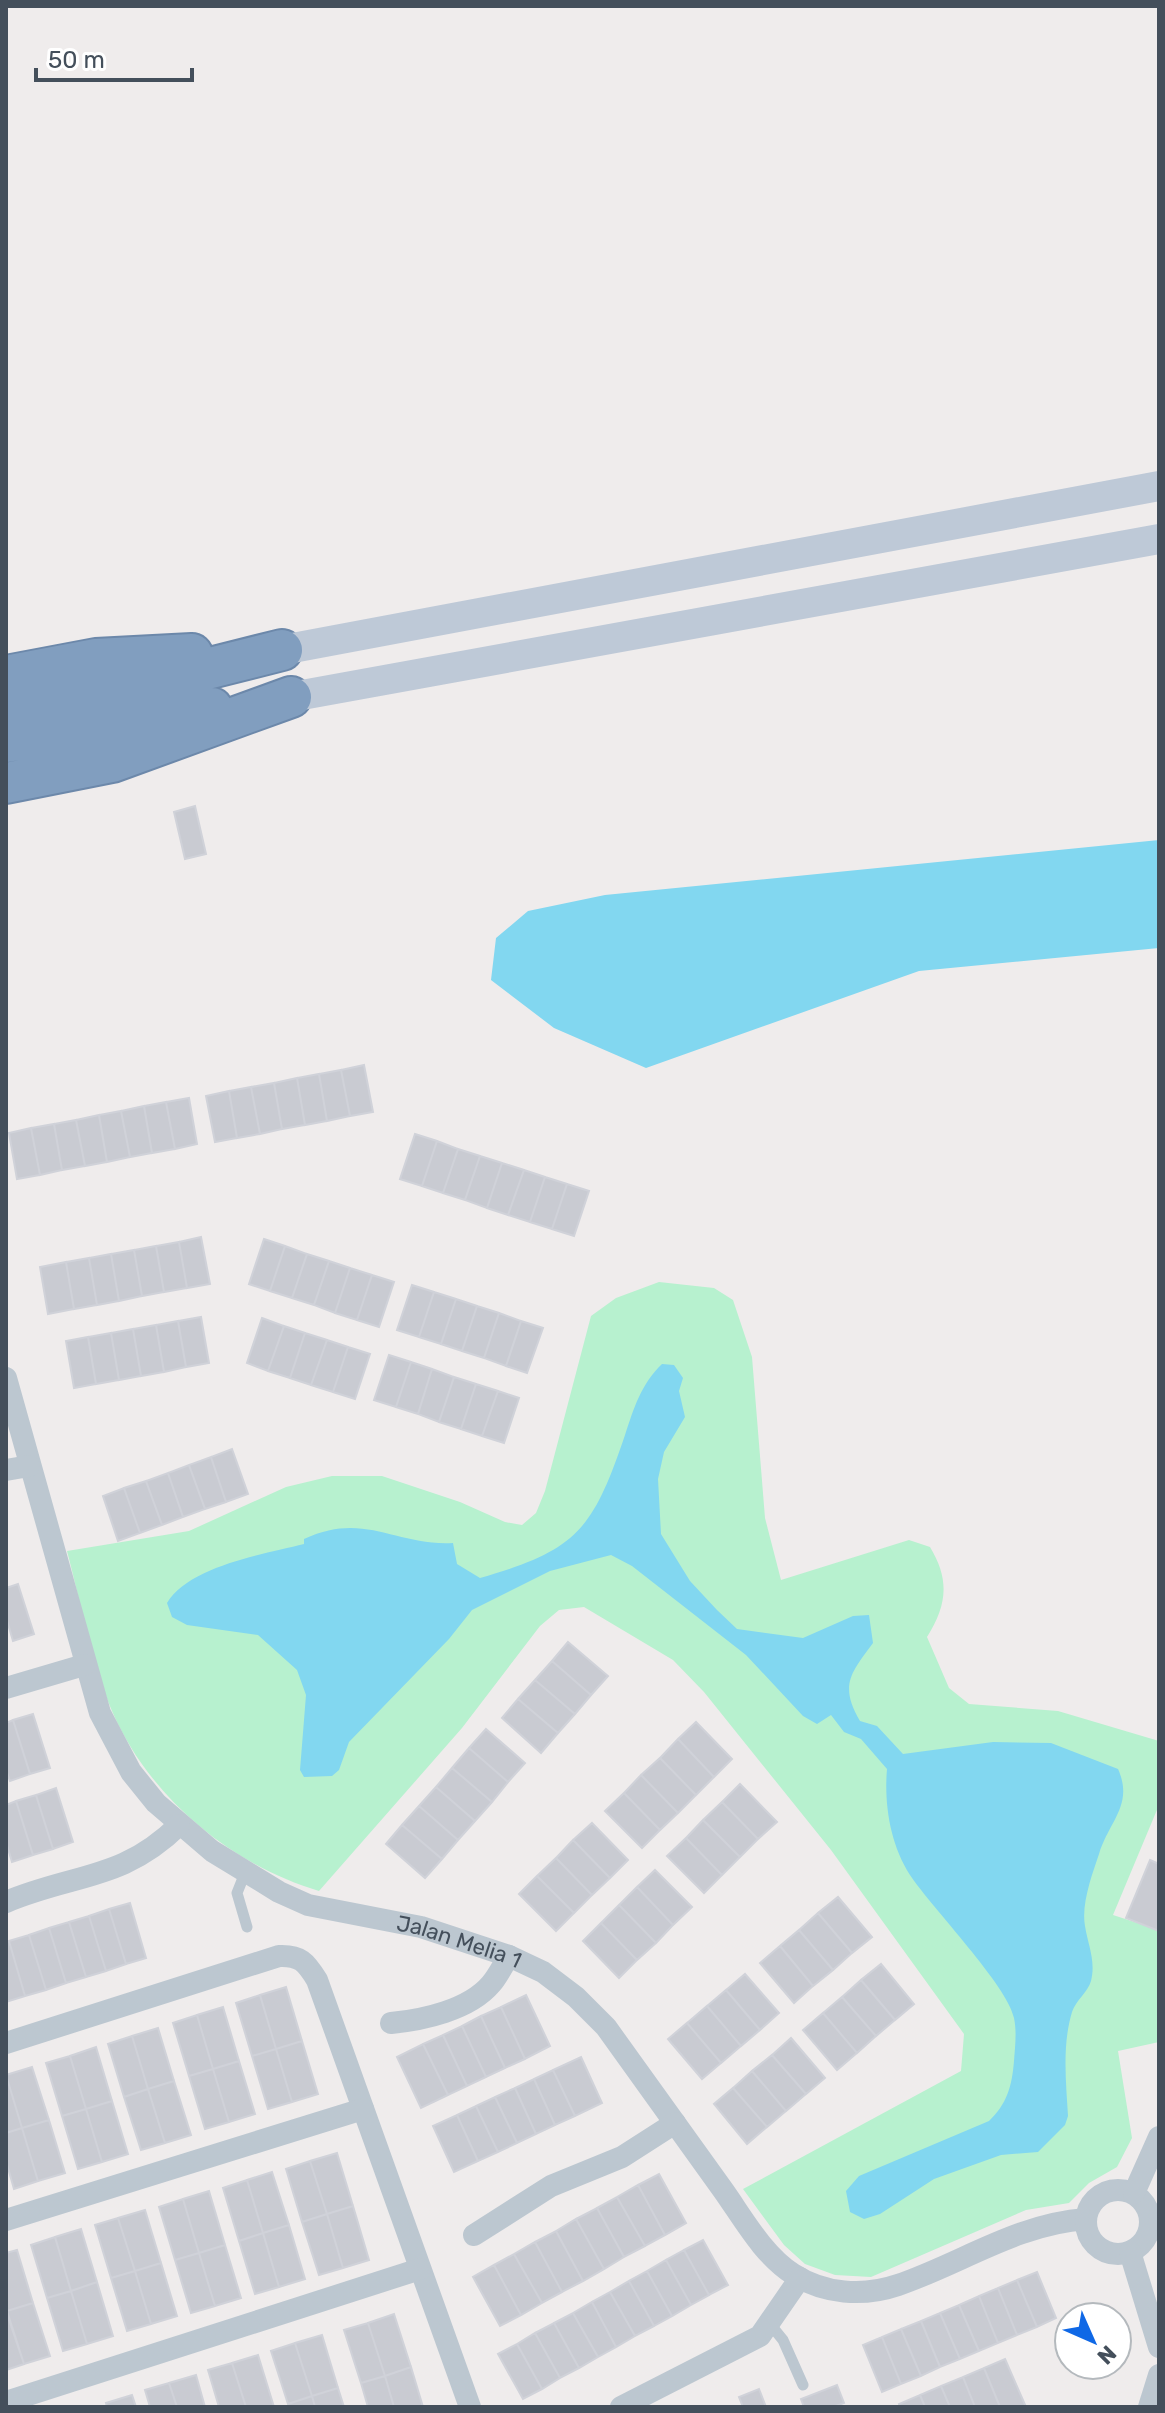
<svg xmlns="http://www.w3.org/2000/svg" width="1165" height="2413" font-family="Rubik,sans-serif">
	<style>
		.green { fill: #b7f1cf }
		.water { fill: #82d7f0 }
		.building { fill: #c9cbd2; stroke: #d0d2d9; stroke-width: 2 }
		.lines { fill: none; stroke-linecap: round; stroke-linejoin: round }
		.highway-casing { stroke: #6c88aa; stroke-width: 44 }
		.lane { stroke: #bcc7d0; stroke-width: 11 }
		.street { stroke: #bcc7d0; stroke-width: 22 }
		.secondary { stroke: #bec9d7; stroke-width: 30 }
		.highway { stroke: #819ebf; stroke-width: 40 }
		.labels { text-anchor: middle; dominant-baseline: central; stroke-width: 8; stroke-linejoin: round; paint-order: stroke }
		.street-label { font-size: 22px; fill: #444f5b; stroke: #fff }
	</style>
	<rect width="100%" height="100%" fill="#efecec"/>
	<path class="green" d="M659 1282 714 1288 733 1300 752 1357 765 1518 781 1580 909 1540 930 1547C950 1580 947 1605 927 1637L949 1688 969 1704 1058 1711 1159 1741V1805L1113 1915 1159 1930V2042L1118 2051 1132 2138 1117 2167 1089 2183 1069 2203 1026 2210 871 2277 835 2275 805 2264 784 2245 743 2189 961 2071 964 2034 831 1850 704 1692 673 1660 584 1607 559 1610 540 1626 462 1728 319 1891C231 1865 149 1797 112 1711 91 1661 81 1604 67 1551L189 1531 286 1487 332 1476H382L460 1502 505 1522 522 1525 536 1513 545 1491 591 1316 616 1298Z"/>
	<path class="water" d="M1159 840V948L919 971 646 1068 554 1028 491 980 496 938 528 911 605 895Z
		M662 1364 674 1365 683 1378 679 1391 685 1417 664 1452 658 1479 661 1534 690 1581 717 1610 737 1629 803 1638 853 1616 869 1615 873 1643C851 1673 839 1685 860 1721L877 1726 903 1754 993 1742 1051 1743 1118 1769C1134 1805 1109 1821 1099 1854 1092 1875 1081 1904 1085 1926 1088 1945 1096 1961 1091 1981 1088 1992 1076 2000 1072 2012 1062 2045 1066 2082 1068 2116L1065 2125 1038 2152 1001 2155 934 2179 880 2214 864 2219 850 2212 846 2191 859 2176 989 2121C1007 2104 1012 2086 1014 2061 1015 2047 1017 2032 1014 2018 1008 1986 932 1908 910 1875 890 1844 884 1804 887 1769L861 1739 844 1732 831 1715 817 1724 803 1716 746 1655 632 1566 611 1555 550 1571 472 1610 449 1639 349 1742 339 1770 332 1776 304 1777 300 1770 306 1695 297 1670 258 1635 187 1625 172 1617 167 1603C189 1566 264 1554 304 1544V1539C365 1511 394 1546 453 1543L457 1564 480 1578C578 1550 593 1529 625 1435 634 1408 641 1384 662 1364Z"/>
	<path class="building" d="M195 806 206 854 185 859 174 812Z
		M364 1065 373 1112 350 1116 341 1070Z
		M341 1070 350 1116 327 1121 319 1074Z
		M319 1074 327 1121 305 1125 297 1078Z
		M297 1078 305 1125 282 1129 274 1083Z
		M274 1083 282 1129 260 1134 251 1087Z
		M251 1087 260 1134 237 1138 229 1091Z
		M229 1091 237 1138 215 1142 206 1096Z
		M189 1098 197 1144 175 1149 166 1102Z
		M166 1102 175 1149 152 1153 144 1106Z
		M144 1106 152 1153 130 1157 121 1111Z
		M121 1111 130 1157 107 1162 99 1115Z
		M99 1115 107 1162 85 1166 76 1120Z
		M76 1120 85 1166 62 1170 54 1124Z
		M54 1124 62 1170 40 1175 31 1128Z
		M31 1128 40 1175 17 1179 9 1133Z
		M415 1134 437 1141 422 1186 400 1179Z
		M437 1141 458 1149 443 1193 422 1186Z
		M458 1149 480 1156 465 1200 443 1193Z
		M480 1156 502 1163 487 1208 465 1200Z
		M502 1163 524 1170 508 1215 487 1208Z
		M524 1170 545 1177 530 1222 508 1215Z
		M545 1177 567 1184 552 1229 530 1222Z
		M567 1184 589 1191 574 1236 552 1229Z
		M201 1237 210 1284 187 1288 179 1242Z
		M264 1239 285 1246 270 1291 249 1284Z
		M179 1242 187 1288 164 1292 156 1246Z
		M156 1246 164 1292 142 1296 134 1250Z
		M285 1246 307 1254 292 1298 270 1291Z
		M134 1250 142 1296 119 1301 111 1254Z
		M111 1254 119 1301 97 1305 89 1258Z
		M307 1254 329 1261 314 1305 292 1298Z
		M89 1258 97 1305 74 1309 66 1262Z
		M329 1261 350 1268 335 1313 314 1305Z
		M66 1262 74 1309 48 1314 40 1267Z
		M350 1268 372 1275 357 1320 335 1313Z
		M372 1275 394 1282 379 1327 357 1320Z
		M412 1285 434 1292 419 1337 397 1330Z
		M434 1292 456 1299 441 1344 419 1337Z
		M456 1299 477 1306 462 1351 441 1344Z
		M477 1306 499 1313 484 1358 462 1351Z
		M499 1313 521 1321 506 1366 484 1358Z
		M201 1317 209 1363 186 1367 178 1321Z
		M262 1318 284 1326 268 1371 247 1363Z
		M178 1321 186 1367 164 1372 156 1325Z
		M521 1321 543 1328 527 1373 506 1366Z
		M156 1325 164 1372 141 1376 133 1329Z
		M284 1326 305 1333 290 1378 268 1371Z
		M133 1329 141 1376 119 1380 111 1333Z
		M111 1333 119 1380 96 1384 88 1337Z
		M305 1333 327 1340 311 1385 290 1378Z
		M88 1337 96 1384 74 1388 66 1341Z
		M327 1340 348 1347 333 1392 311 1385Z
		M348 1347 370 1354 355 1399 333 1392Z
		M389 1355 411 1362 396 1407 374 1400Z
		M411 1362 432 1369 418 1414 396 1407Z
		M432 1369 454 1377 439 1422 418 1414Z
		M454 1377 476 1384 461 1429 439 1422Z
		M476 1384 498 1391 482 1436 461 1429Z
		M498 1391 519 1398 504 1443 482 1436Z
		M232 1449 248 1494 226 1502 211 1457Z
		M211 1457 226 1502 205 1509 189 1465Z
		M189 1465 205 1509 183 1517 168 1473Z
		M168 1473 183 1517 162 1525 146 1481Z
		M146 1481 162 1525 140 1533 124 1488Z
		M124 1488 140 1533 118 1541 103 1496Z
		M18 1584 34 1634 13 1641 6 1617V1588Z
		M568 1642 608 1676 591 1695 552 1661Z
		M552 1661 591 1695 575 1714 535 1680Z
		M535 1680 575 1714 558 1733 518 1699Z
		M518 1699 558 1733 541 1753 502 1718Z
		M33 1714 50 1768 30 1774 13 1720Z
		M13 1720 30 1774 10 1781 6 1770V1723Z
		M696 1722 732 1759 714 1777 678 1739Z
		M486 1729 525 1763 508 1782 469 1748Z
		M678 1739 714 1777 696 1795 660 1758Z
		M469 1748 508 1782 492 1802 452 1768Z
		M660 1758 696 1795 678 1813 641 1775Z
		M452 1768 492 1802 475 1821 436 1787Z
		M641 1775 678 1813 660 1830 624 1793Z
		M740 1784 777 1822 758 1839 722 1802Z
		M436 1787 475 1821 458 1840 419 1806Z
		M56 1788 73 1842 53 1849 36 1795Z
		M624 1793 660 1830 642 1848 605 1811Z
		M36 1795 53 1849 33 1855 16 1801Z
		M16 1801 33 1855 12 1862 6 1842V1805Z
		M722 1802 758 1839 740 1857 703 1820Z
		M419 1806 458 1840 442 1859 402 1825Z
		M703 1820 740 1857 722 1875 686 1838Z
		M592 1823 628 1860 610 1878 573 1840Z
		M402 1825 442 1859 425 1878 386 1844Z
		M686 1838 722 1875 704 1893 667 1856Z
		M573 1840 610 1878 592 1895 556 1858Z
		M556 1858 592 1895 574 1913 537 1876Z
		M1150 1860 1159 1864V1931L1126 1918Z
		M655 1870 692 1907 673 1925 637 1887Z
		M537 1876 574 1913 556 1931 519 1894Z
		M637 1887 673 1925 656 1943 619 1905Z
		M838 1897 872 1937 852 1953 818 1913Z
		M130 1903 146 1958 126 1964 109 1909Z
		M619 1905 656 1943 637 1960 601 1923Z
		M109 1909 126 1964 106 1971 89 1916Z
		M818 1913 852 1953 833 1970 799 1930Z
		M89 1916 106 1971 86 1977 69 1922Z
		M69 1922 86 1977 66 1983 49 1928Z
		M601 1923 637 1960 619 1978 583 1941Z
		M49 1928 66 1983 46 1990 29 1935Z
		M799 1930 833 1970 813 1986 780 1946Z
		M29 1935 46 1990 25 1996 9 1941Z
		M9 1941 25 1996 6 2002V1942Z
		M780 1946 813 1986 794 2003 760 1963Z
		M881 1964 914 2004 895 2020 861 1980Z
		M745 1974 779 2013 760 2030 726 1990Z
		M861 1980 895 2020 876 2036 842 1997Z
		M286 1987 302 2041 276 2049 260 1995Z
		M726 1990 760 2030 741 2046 707 2006Z
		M260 1995 276 2049 252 2056 236 2003Z
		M526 1995 550 2046 525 2059 501 2007Z
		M842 1997 876 2036 857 2053 823 2013Z
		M707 2006 741 2046 721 2063 687 2023Z
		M223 2007 239 2061 213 2069 197 2015Z
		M501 2007 525 2059 505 2068 481 2016Z
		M823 2013 857 2053 837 2070 803 2030Z
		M197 2015 213 2069 189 2076 173 2023Z
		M481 2016 505 2068 486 2077 462 2026Z
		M687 2023 721 2063 702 2079 668 2039Z
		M462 2026 486 2077 467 2086 443 2035Z
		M158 2028 174 2081 148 2089 132 2036Z
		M443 2035 467 2086 448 2095 423 2044Z
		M132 2036 148 2089 124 2097 108 2044Z
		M791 2038 825 2078 806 2094 772 2055Z
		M302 2041 318 2094 292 2102 276 2049Z
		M423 2044 448 2095 421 2108 397 2057Z
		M96 2047 112 2101 86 2109 70 2056Z
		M276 2049 292 2102 268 2109 252 2056Z
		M772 2055 806 2094 786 2111 752 2071Z
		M70 2056 86 2109 62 2116 46 2063Z
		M581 2057 602 2103 575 2116 553 2070Z
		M239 2061 255 2114 229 2122 213 2069Z
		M32 2067 49 2120 22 2128 6 2075Z
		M213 2069 229 2122 205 2129 189 2076Z
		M553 2070 575 2116 555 2125 534 2079Z
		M752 2071 786 2111 767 2127 733 2088Z
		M6 2075 22 2128 6 2133Z
		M534 2079 555 2125 536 2134 515 2088Z
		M174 2081 191 2135 165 2143 148 2089Z
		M515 2088 536 2134 517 2143 495 2097Z
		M733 2088 767 2127 747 2144 714 2104Z
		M148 2089 165 2143 141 2150 124 2097Z
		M495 2097 517 2143 498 2152 476 2106Z
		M112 2101 128 2154 102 2162 86 2109Z
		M476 2106 498 2152 478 2161 457 2115Z
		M86 2109 102 2162 78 2169 62 2116Z
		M457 2115 478 2161 454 2172 433 2126Z
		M49 2120 65 2173 38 2181 22 2128Z
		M22 2128 38 2181 14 2189 6 2161V2133Z
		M337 2153 353 2206 327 2214 310 2161Z
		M310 2161 327 2214 302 2222 286 2169Z
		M272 2172 289 2225 263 2233 247 2180Z
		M659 2174 686 2223 665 2235 638 2185Z
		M247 2180 263 2233 239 2241 223 2188Z
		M638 2185 665 2235 645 2246 617 2197Z
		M209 2191 225 2245 199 2253 183 2199Z
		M617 2197 645 2246 624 2257 597 2208Z
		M183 2199 199 2253 175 2260 159 2207Z
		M353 2206 369 2260 343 2268 327 2214Z
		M597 2208 624 2257 604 2269 576 2219Z
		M145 2210 161 2263 135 2271 118 2218Z
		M327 2214 343 2268 319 2275 302 2222Z
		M118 2218 135 2271 111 2278 95 2225Z
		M576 2219 604 2269 583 2281 556 2231Z
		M289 2225 305 2279 279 2287 263 2233Z
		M81 2229 97 2282 71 2291 55 2237Z
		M556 2231 583 2281 562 2292 535 2242Z
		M263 2233 279 2287 255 2294 239 2241Z
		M55 2237 71 2291 47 2298 31 2245Z
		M703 2240 728 2285 709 2295 684 2250Z
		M535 2242 562 2292 542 2303 514 2254Z
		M225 2245 241 2298 215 2306 199 2253Z
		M17 2250 33 2303 7 2311 6 2253Z
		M684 2250 709 2295 691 2305 666 2260Z
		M199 2253 215 2306 191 2313 175 2260Z
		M514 2254 542 2303 521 2315 494 2265Z
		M666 2260 691 2305 672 2316 647 2271Z
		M161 2263 177 2316 151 2324 135 2271Z
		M494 2265 521 2315 500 2326 473 2277Z
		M135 2271 151 2324 127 2331 111 2278Z
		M647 2271 672 2316 654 2326 629 2281Z
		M1037 2272 1056 2318 1037 2327 1017 2280Z
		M1017 2280 1037 2327 1017 2335 998 2288Z
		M629 2281 654 2326 635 2336 610 2292Z
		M97 2282 113 2336 87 2344 71 2291Z
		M998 2288 1017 2335 998 2343 979 2296Z
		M71 2291 87 2344 63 2351 47 2298Z
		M610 2292 635 2336 616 2347 592 2302Z
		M979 2296 998 2343 979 2351 959 2305Z
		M592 2302 616 2347 598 2357 573 2313Z
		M33 2303 50 2356 24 2364 7 2311Z
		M959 2305 979 2351 960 2359 940 2313Z
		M6 2311 24 2364 6 2370Z
		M573 2313 598 2357 579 2368 554 2323Z
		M940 2313 960 2359 940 2367 921 2321Z
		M394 2314 411 2367 385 2376 368 2323Z
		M921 2321 940 2367 921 2376 901 2329Z
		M368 2323 385 2376 361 2383 344 2330Z
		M554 2323 579 2368 560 2378 535 2333Z
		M901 2329 921 2376 901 2384 882 2337Z
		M535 2333 560 2378 542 2389 517 2344Z
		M322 2335 338 2388 312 2396 295 2343Z
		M882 2337 901 2384 882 2392 863 2345Z
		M295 2343 312 2396 288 2404 271 2351Z
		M517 2344 542 2389 523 2399 498 2354Z
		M258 2355 274 2407H246L232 2363Z
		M1005 2359 1026 2407H1000L984 2368Z
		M232 2363 246 2407H219L208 2370Z
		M411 2367 423 2407H394L385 2376Z
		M984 2368 1000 2407H975L963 2377Z
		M196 2375 205 2407H177L169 2383Z
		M385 2376 394 2407H368L361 2383Z
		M963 2377 975 2407H950L941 2386Z
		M169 2383 177 2407H150L145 2390Z
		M837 2385 844 2403 833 2407H804L801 2399Z
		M941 2386 950 2407H925L920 2395Z
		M338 2388 344 2407H315L312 2396Z
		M759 2389 766 2407H743L739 2397Z
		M132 2395 136 2407H107L106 2403Z
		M920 2395 925 2407H900L899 2404Z
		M312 2396 315 2407H289L288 2404Z"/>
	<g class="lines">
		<g class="highway-casing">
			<path id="highway" d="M6 676 96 659 192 654
				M6 713 103 695 282 650
				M6 742 212 708
				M6 783 112 762 291 697"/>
		</g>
		<path class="lane" d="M245 1873 237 1893 247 1927
			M770 2324 783 2340 803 2385"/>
		<g class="street">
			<path id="s1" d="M6 1378 100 1713 131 1772 156 1803 212 1851 279 1892 308 1905 421 1927 509 1956 543 1972 576 1997 606 2027C645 2081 684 2136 723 2190 743 2218 763 2255 793 2274 824 2294 863 2297 898 2285 962 2263 1017 2224 1086 2219"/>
			<path d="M6 1470 29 1466"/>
			<path d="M6 1688 84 1665"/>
			<path d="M6 1902C75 1873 122 1881 179 1825"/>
			<path d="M391 2023C423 2020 469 2010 491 1984 498 1976 503 1965 509 1956"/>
			<path d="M6 2043 279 1956C300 1955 306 1962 317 1980L470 2407"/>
			<circle cx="1118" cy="2222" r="32"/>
			<path d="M1134 2193 1159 2137"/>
			<path d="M6 2220 363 2109"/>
			<path d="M474 2235 551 2186 622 2157 675 2123"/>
			<path d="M1130 2252 1159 2347"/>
			<path d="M6 2402 420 2269"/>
			<path d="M621 2407 760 2336 800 2278"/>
			<path d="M1149 2407 1159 2375"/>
		</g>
		<path class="secondary" d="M282 650 1159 486
			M291 697 1159 539"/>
		<use href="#highway" class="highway"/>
	</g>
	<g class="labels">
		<g class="street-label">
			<text stroke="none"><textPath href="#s1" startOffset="794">Jalan Melia 1</textPath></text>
		</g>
	</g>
	<rect width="1165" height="2413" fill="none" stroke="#444f5b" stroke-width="16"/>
	<g transform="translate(1093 2341) rotate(135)"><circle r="38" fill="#ffffff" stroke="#b4b9bd" stroke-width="2"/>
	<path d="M0-6L14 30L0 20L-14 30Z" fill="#0f68e6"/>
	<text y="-12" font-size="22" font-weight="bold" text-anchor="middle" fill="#444f5b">N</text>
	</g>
	<path d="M36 68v12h156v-12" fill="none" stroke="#444f5b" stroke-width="4"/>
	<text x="48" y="68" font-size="24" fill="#444f5b" stroke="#ffffff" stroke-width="6" paint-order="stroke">50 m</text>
</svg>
